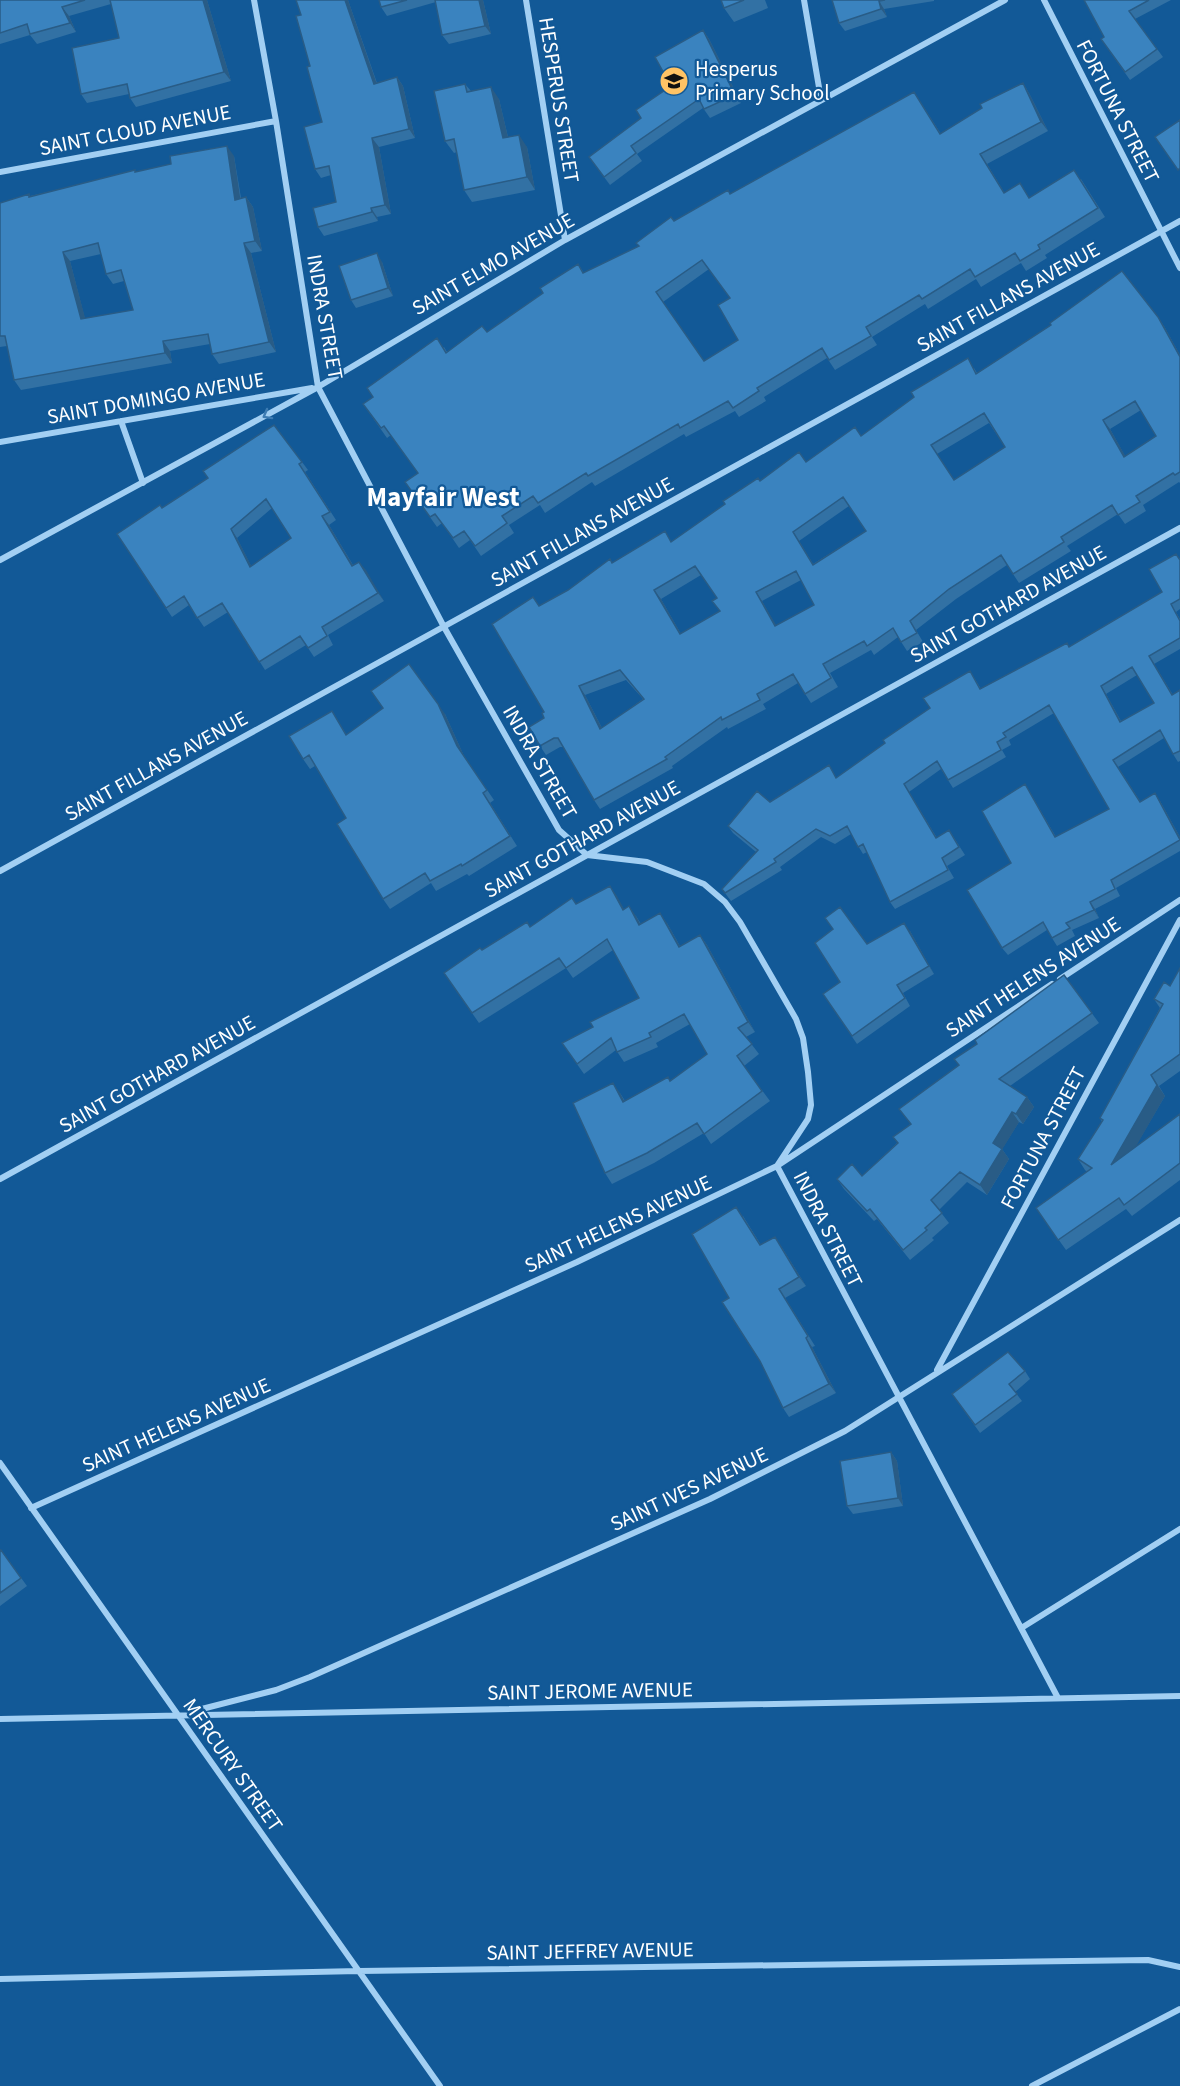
<svg xmlns="http://www.w3.org/2000/svg" width="1180" height="2086" font-family="'Source Sans 3',sans-serif">
	<style>
		.lines { fill: none; stroke-linecap: round; stroke-linejoin: round }
		.street { stroke: #a2cff3; stroke-width: 6 }
		.wall { fill: #3271a4; fill-rule: evenodd }
		.shaded-wall { fill: #295c86 }
		.building { fill: #3a83bf; stroke: #295c86; stroke-width: 1.5; fill-rule: evenodd }
		.oneway { stroke: #3d7cb3 }
		.labels { text-anchor: middle; dominant-baseline: central; stroke-width: 4.5; stroke-linejoin: round; paint-order: stroke }
		.poi-label { font-size: 21px; fill: #fff; stroke: #125997; text-anchor: start }
		.street-label { font-size: 21px; fill: #fff; stroke: #125997 }
		.district-label { font-size: 27px; font-weight: bold; fill: #fff; stroke: #125997 }
	</style>
	<rect width="100%" height="100%" fill="#125997"/>
	<g class="lines">
		<path class="street" d="M254 0 276 121 318 387 444 627 559 830 587 855 647 862 704 884 725 902 740 922 796 1019 803 1038 808 1072 811 1105 808 1119 777 1166 1058 1698
			M526 0 565 240
			M804 0 821 99
			M1044 0 1180 268
			M0 172 276 121
			M121 421 143 483
			M0 442 312 388
			M0 560 318 387 565 240 1005 0
			M0 871 1180 221
			M1060 979 1180 900
			M0 1179 1180 528
			M937 1370 1180 920
			M0 1463 440 2086
			M31 1508 577 1262 777 1166 1052 984
			M1023 1627 1180 1529
			M190 1712 276 1690 310 1677 710 1499 845 1431 1180 1220
			M0 1719 1180 1696
			M0 1979 359 1971 1148 1960 1180 1967
			M1032 2086 1180 2009"/>
	</g>
	<path class="wall" d="M0 0H207L231 81 136 107 130 98 129 94 87 103 81 94 119 38 111 4 69 16 76 32 37 44 30 35 0 44Z
		M296 0H348L377 83 397 77 403 86 415 138 379 147 391 214 377 217 378 221 324 236 318 227 336 202 331 175 321 178 315 169 322 122 301 15Z
		M379 0H483L491 34 449 44 442 35 436 2 387 16 381 7Z
		M721 0H765L768 8 734 22 724 8Z
		M832 0H934V1L884 9 887 17 845 31 839 23Z
		M1084 0H1171L1135 19 1163 57 1130 80 1101 39 1104 37Z
		M703 30 709 39 741 103 710 118 703 108 637 154 642 161 610 185 589 157 641 118 671 86Z
		M1023 83 1029 93 1048 131 987 164 1004 192 1029 198 1081 179 1105 217 1045 255 1047 258 1026 271 1021 263 981 287 976 279 928 309 925 304 872 337 877 345 835 370 827 358 764 397 766 401 739 417 735 411 686 437 684 434 595 486 592 482 545 513 540 505 509 525 514 533 481 556 470 540 459 548 442 523 437 527 405 482 418 473 391 435 387 438 363 404 444 347 447 352 487 332 543 293 578 264 584 273 639 246 674 221 731 194 914 92 941 134ZM709 269 730 298 738 340 704 361 663 302Z
		M465 84 471 91 499 99 508 137 527 147 535 190 472 202 464 190 457 152 454 153 445 141Z
		M234 156 241 198 246 197 253 207 262 251 251 253 276 352 219 364 212 354 210 344 170 351 172 363 21 390 14 380 7 346 0 347V203L29 194 30 196 136 172ZM101 254 106 274 113 284 124 281 133 310 85 319 70 261Z
		M382 262 393 296 356 308 351 300Z
		M1158 317 1164 326 1180 355V483L1179 482 1143 505 1146 511 1125 524 1118 514 1067 546 1071 551 1019 583 1007 565 956 599 916 630 923 642 907 651 898 637 874 655 871 650 830 673 838 687 811 703 798 683 763 704 766 709 728 729 727 727 672 766 673 768 600 809 594 800 564 747H560L546 755 540 746 544 718 539 606 568 590 672 541 760 481 806 462 861 436 974 368 977 373ZM1141 410 1156 436 1125 456 1110 429ZM989 423 1005 447 954 480 937 454ZM849 506 866 531 813 564 799 541ZM701 575 717 598 720 611 681 634 661 599ZM801 580 814 605 776 626 762 601ZM626 680 643 699 602 728 585 695Z
		M302 462 308 470 305 472 336 520 329 525 353 565 359 562 384 601 328 635 333 645 314 657 306 645 265 670 228 612 204 627 189 605 172 617 166 608 162 508ZM272 508 291 538 251 566 237 538Z
		M1176 554 1180 559V609L1176 612 1180 619V649L1154 664 1173 695 1180 690V761L1178 762 1173 754 1164 738 1118 767 1140 801H1160L1180 837V851L1116 888 1120 896 1095 909 1099 918 1072 930 1075 936 1057 946 1047 930 1008 955 1002 948 1011 863 1025 784 1056 837 1109 809 1054 713 1009 740 1011 745 1002 750 1006 757 953 788 941 769 909 792 937 838 949 830 965 855 947 866 954 878 895 909 890 902 867 852 863 854 851 834 835 844 821 837 780 867 782 870 731 901 722 889 756 852 733 833 728 826 837 777 885 743 930 708 923 698 970 671 981 689 1069 647 1162 592ZM1137 675 1154 703 1121 721 1106 694Z
		M445 714 464 756 494 800 490 803 517 846 469 876 467 874 436 891 431 883 390 909 383 899 346 818 315 766 310 769 303 759 338 721 346 734Z
		M610 886 624 910 636 916 641 924 667 923 680 946 700 935 707 945 755 1032 746 1037 759 1054 744 1066 770 1101 711 1144 704 1133 654 1163 612 1184 605 1173 620 1093 625 1101 670 1081 707 1054 690 1024 656 1043 658 1047 624 1062 616 1050 584 1074 562 1043 593 1027 639 998 613 950 573 978 566 968 479 1023 444 973 482 950 576 904Z
		M910 931 934 974 903 993 910 1006 857 1044 823 994 840 982 867 944Z
		M1180 968V1071L1159 1086 1165 1096 1135 1147 1180 1114V1180L1132 1216 1126 1209 1066 1250 1036 1208 1087 1172 1085 1170 1078 1159 1102 1122 1100 1118 1160 1008 1154 999 1170 986Z
		M1064 975 1099 1023 1010 1086 1027 1097 1034 1107 1023 1124 1019 1122 1002 1149 1009 1159 987 1195 967 1182 939 1210 949 1223 932 1238 934 1240 910 1260 877 1219 874 1221 844 1189 837 1179 862 1176 897 1143 910 1124 977 1044Z
		M743 1216 761 1245 781 1246 806 1286 785 1298 815 1346 812 1347 836 1393 789 1417 783 1408 729 1298Z
		M1025 1371 1030 1379 1015 1392 1022 1401 980 1433 952 1394Z
		M891 1452 897 1461 903 1506 853 1514 847 1506Z
		M0 1550H1L27 1586 0 1606Z"/>
	<path class="shaded-wall" d="M203 0H207L231 81 224 72Z
		M345 0H348L380 93 374 84Z
		M479 0H483L491 34 485 26Z
		M879 1 884 9 887 17 881 9Z
		M62 7 69 16 76 32 70 23Z
		M703 30 709 39 741 103 735 95Z
		M397 77 403 86 415 138 409 129Z
		M1023 83 1029 93 1048 131 1041 122Z
		M491 87 499 99 511 150 503 138Z
		M519 135 527 147 535 190 527 177Z
		M372 138 379 147 391 214 385 205Z
		M227 146 234 156 242 210 235 200Z
		M246 197 253 207 262 251 255 241Z
		M371 208 377 217 378 221 372 212Z
		M244 243 251 253 276 352 269 342Z
		M63 252 70 261 88 329 81 319Z
		M377 253 382 262 393 296 388 288Z
		M1158 317 1164 326 1180 355V357Z
		M163 341 170 351 172 363 165 353Z
		M1103 420 1110 429 1131 466 1124 457Z
		M322 516 329 525 358 574 352 566Z
		M231 529 237 538 256 575 250 567Z
		M359 562 366 570 384 601 378 593Z
		M654 590 661 599 686 643 680 634Z
		M756 592 762 601 782 635 775 626Z
		M579 686 585 695 607 738 600 729Z
		M1101 686 1106 694 1125 729 1120 722Z
		M438 704 445 714 464 756 457 746Z
		M1025 784 1030 792 1060 845 1055 837Z
		M1155 793 1160 801 1180 837V839Z
		M610 886 617 896 630 920 623 910Z
		M1090 902 1095 909 1099 918 1094 910Z
		M629 906 636 916 646 935 639 925Z
		M660 913 667 923 686 957 679 947Z
		M904 923 910 931 934 974 929 966Z
		M700 935 707 945 755 1032 748 1022Z
		M1151 1075 1165 1096 1119 1176 1111 1165Z
		M613 1083 620 1093 630 1112 623 1102Z
		M1027 1097 1034 1107 1023 1124 1016 1114Z
		M1012 1112 1019 1122 1000 1153 993 1143Z
		M1002 1149 1009 1159 987 1195 980 1185Z
		M775 1237 781 1246 806 1286 799 1277Z
		M806 1338 812 1347 836 1393 829 1384Z
		M891 1452 897 1461 903 1506 898 1498Z"/>
	<path class="building" d="M0 0H85L62 7 70 23 30 34 27 24 0 33Z
		M110 0H203L224 72 130 98 127 84 81 94 72 48 119 38Z
		M296 0H345L374 84 397 77 409 129 372 138 385 205 371 208 372 212 318 227 313 208 336 202 329 166 315 169 304 127 322 122 307 67 310 66 296 16 301 15Z
		M379 0H407L381 7Z
		M435 0H479L485 26 442 35Z
		M721 0H744L724 8Z
		M832 0H885L879 1 881 9 839 23Z
		M1084 0H1149L1129 11 1157 49 1125 72 1101 39 1104 37Z
		M703 30 735 95 704 109 699 99 631 146 636 153 604 177 589 157 641 118 636 110 671 86 655 57Z
		M1023 83 1041 122 980 154 1004 193 1020 183 1029 198 1074 170 1098 208 1038 245 1040 249 1020 261 1015 253 975 277 970 269 922 299 919 295 866 327 871 336 829 360 822 348 757 388 759 391 733 408 728 401 680 428 678 424 588 476 586 473 538 503 533 496 502 516 507 523 475 546 464 531 453 538 435 514 430 517 405 482 418 473 384 426 381 428 363 404 373 397 367 388 437 338 446 353 482 326 487 332 543 293 540 288 578 264 583 273 639 246 636 243 671 217 674 221 728 190 730 194 914 92 940 134 982 108 980 104ZM702 260 730 298 718 305 738 340 704 361 656 292Z
		M465 84 467 92 491 87 503 138 519 135 527 177 464 190 454 139 445 141 434 91Z
		M1180 120V168L1178 170 1155 137Z
		M227 146 235 200 246 197 255 241 244 243 269 342 212 354 208 334 163 341 165 353 14 380 5 336H0V203L29 194V197L135 170V172L171 164 170 156ZM98 243 106 274 121 270 133 310 81 319 63 252Z
		M377 253 388 288 351 300 339 266Z
		M1122 271 1158 317 1180 357V472L1175 475 1173 473 1136 496 1140 502 1118 515 1112 505 1061 537 1064 542 1013 574 1001 555 949 589 910 621 917 633 901 642 893 628 867 646 864 641 823 664 831 678 805 694 793 674 757 694 760 700 722 720 721 717 665 757 667 759 594 800 558 738H554L540 746 529 727 544 718 542 713 544 712 492 624 533 597 539 606 568 590 610 559 612 563 665 531 671 542 725 504 723 501 758 478 760 481 799 452 806 462 855 427 861 436 914 397 911 392 968 358 976 374 1051 325 1050 323ZM1135 401 1156 436 1124 457 1103 420ZM984 413 1005 447 954 480 931 445ZM843 497 866 531 813 565 793 532ZM695 566 717 598 712 601 720 611 680 634 654 590ZM796 571 814 605 775 626 756 592ZM620 670 644 699 600 729 579 686Z
		M274 425 302 462 299 464 330 512 322 516 352 566 359 562 378 593 322 627 327 636 308 648 300 636 259 662 222 603 197 618 184 596 166 608 117 534 160 505 162 508 208 478 203 471ZM266 499 291 538 250 567 231 529Z
		M1176 554 1180 560V599L1171 604 1180 621V638L1149 656 1172 695 1180 690V751L1173 754 1160 730 1113 760 1140 802 1155 793 1180 840 1111 880 1115 889 1090 902 1094 910 1066 923 1070 928 1052 938 1043 922 1002 948 967 890 1011 863 982 811 1025 784 1055 837 1109 809 1049 705 1003 733 1006 737 997 742 1001 750 948 780 937 761 904 784 936 838 949 830 959 847 942 858 948 870 890 902 863 844 858 847 847 826 830 836 816 829 774 859 776 862 725 893 722 889 758 850 728 826 757 791 770 802 829 765 836 778 885 743 883 740 930 708 923 698 970 671 980 689 1067 643 1069 647 1162 592 1149 569ZM1132 667 1154 703 1120 722 1101 686Z
		M409 664 438 704 457 746 487 790 483 793 510 836 462 866 461 864 430 881 425 873 383 899 337 824 346 818 309 755 303 759 289 736 332 711 346 735 383 708 371 691Z
		M610 886 623 910 629 906 639 925 660 913 679 947 700 935 748 1022 738 1028 752 1044 737 1056 762 1091 704 1134 697 1123 647 1153 605 1173 573 1103 613 1083 623 1102 668 1077 670 1081 707 1054 684 1014 649 1033 651 1037 617 1052 611 1038 577 1064 562 1043 593 1027 590 1022 639 998 607 939 566 968 559 958 472 1013 444 973 480 948 482 950 527 922 530 927 572 898 576 904Z
		M840 907 867 944 904 923 929 966 897 985 905 998 852 1036 823 994 840 982 815 943 833 929 825 918Z
		M1180 968V1054L1151 1075 1157 1085 1111 1165 1180 1114V1163L1124 1205 1119 1198 1058 1240 1036 1208 1092 1168 1078 1159 1103 1120 1100 1118 1163 1004 1154 999 1164 982 1170 986Z
		M1064 975 1092 1013 999 1079 1027 1097 1016 1114 1012 1112 993 1143 1002 1149 980 1185 960 1172 931 1200 942 1213 925 1228 927 1230 903 1250 870 1209 867 1211 837 1179 852 1164 862 1176 898 1143 893 1137 911 1124 899 1109 959 1065 954 1059 977 1044 975 1040Z
		M736 1207 760 1245 775 1237 799 1277 779 1289 808 1336 806 1338 829 1384 783 1408 760 1361 722 1302 729 1298 692 1234Z
		M1008 1352 1025 1371 1009 1384 1017 1394 975 1425 952 1394Z
		M891 1452 898 1498 847 1506 840 1461Z
		M0 1550H1L21 1578 0 1593Z"/>
	<defs><path id="oneway-chevron" d="M-2-3.5L2.5 0L-2 3.5" fill="none" stroke-width="1.6" stroke-linecap="round" stroke-linejoin="round" transform="scale(1.5)"/></defs>
	<use class="oneway" href="#oneway-chevron" transform="translate(267 415) rotate(151)"/>
	<defs>
		<g id="school-disc" transform="scale(1.5)"><circle r="9.5" fill="#ffc365" stroke="#125997"/><path d="M0-5L7-2L0 1L-7-2ZM-4 1L0 2.5L4 1V4Q0 6-4 4Z" fill="#111"/></g>
	</defs>
	<g fill-rule="evenodd">
		<use href="#school-disc" x="674" y="81"/>
	</g>
	<g class="labels">
		<g class="poi-label">
			<text x="695" y="69">Hesperus<tspan x="695" dy="24">Primary School</tspan></text>
		</g>
		<g class="street-label">
			<text transform="translate(559 100) rotate(81)">HESPERUS STREET</text>
			<text transform="translate(1118 111) rotate(63)">FORTUNA STREET</text>
			<text transform="translate(135 130) rotate(-11)">SAINT CLOUD AVENUE</text>
			<text transform="translate(493 264) rotate(-30)">SAINT ELMO AVENUE</text>
			<text transform="translate(1008 297) rotate(-29)">SAINT FILLANS AVENUE</text>
			<text transform="translate(325 317) rotate(80)">INDRA STREET</text>
			<text transform="translate(156 398) rotate(-10)">SAINT DOMINGO AVENUE</text>
			<text transform="translate(582 532) rotate(-29)">SAINT FILLANS AVENUE</text>
			<text transform="translate(1008 604) rotate(-29)">SAINT GOTHARD AVENUE</text>
			<text transform="translate(540 762) rotate(60)">INDRA STREET</text>
			<text transform="translate(156 766) rotate(-29)">SAINT FILLANS AVENUE</text>
			<text transform="translate(582 839) rotate(-29)">SAINT GOTHARD AVENUE</text>
			<text transform="translate(1033 977) rotate(-33)">SAINT HELENS AVENUE</text>
			<text transform="translate(157 1074) rotate(-29)">SAINT GOTHARD AVENUE</text>
			<text transform="translate(1043 1138) rotate(-62)">FORTUNA STREET</text>
			<text transform="translate(618 1224) rotate(-25)">SAINT HELENS AVENUE</text>
			<text transform="translate(828 1229) rotate(63)">INDRA STREET</text>
			<text transform="translate(176 1425) rotate(-24)">SAINT HELENS AVENUE</text>
			<text transform="translate(689 1489) rotate(-25)">SAINT IVES AVENUE</text>
			<text transform="translate(590 1691) rotate(-1)">SAINT JEROME AVENUE</text>
			<text transform="translate(233 1765) rotate(55)">MERCURY STREET</text>
			<text transform="translate(590 1951) rotate(-1)">SAINT JEFFREY AVENUE</text>
		</g>
		<g class="district-label">
			<text x="443" y="497">Mayfair West</text>
		</g>
	</g>
</svg>
